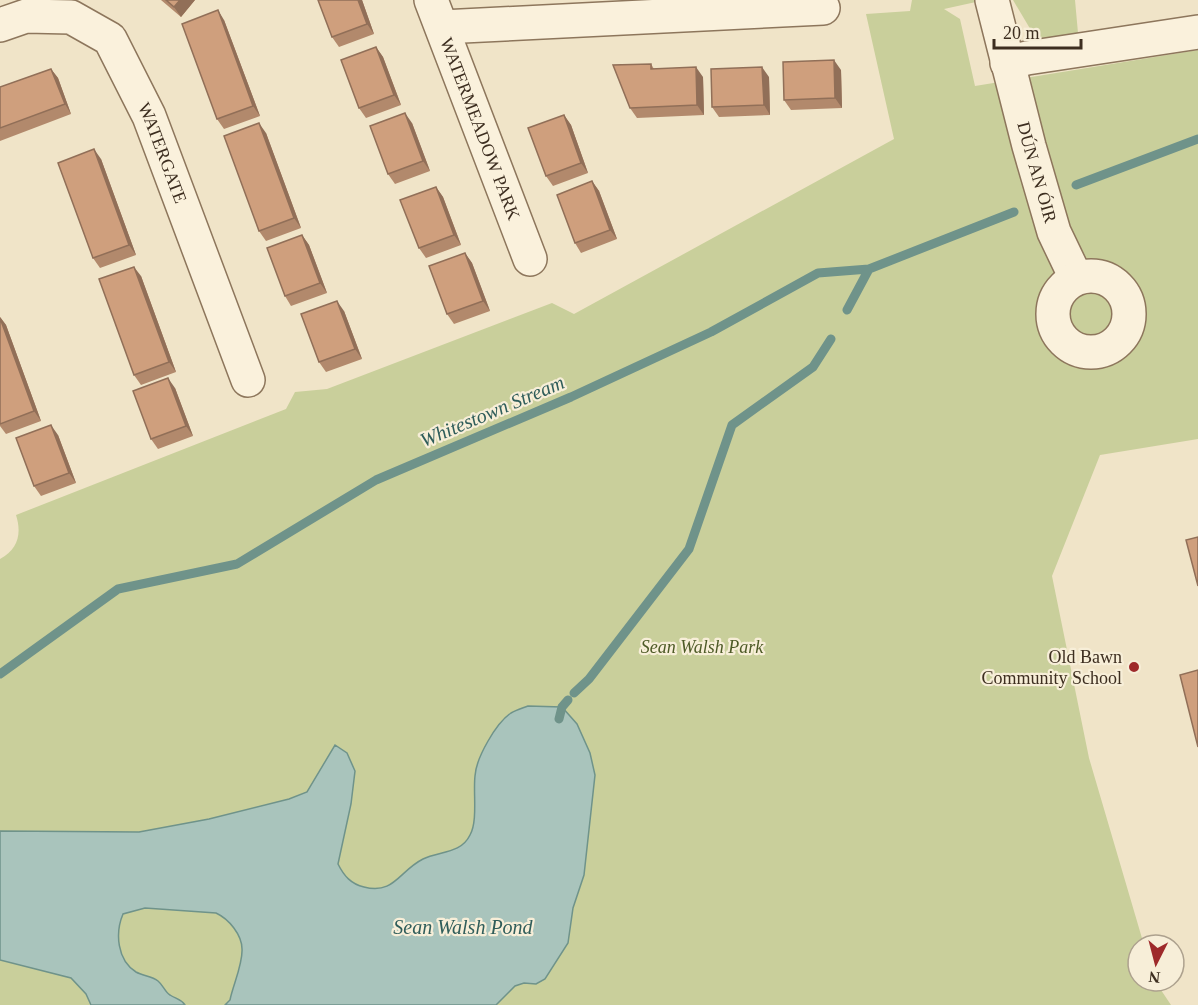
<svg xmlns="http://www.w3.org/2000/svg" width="1198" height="1005" font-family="'Times New Roman',serif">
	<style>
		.green { fill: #c9cf9b }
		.water { fill: #a9c4bc; stroke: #6f938a; stroke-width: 1.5 }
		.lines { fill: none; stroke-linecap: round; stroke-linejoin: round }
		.stream { stroke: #6f938a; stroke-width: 9 }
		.minor-casing { stroke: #8d765c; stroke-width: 36 }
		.minor { stroke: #faf1dc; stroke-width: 33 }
		.wall { fill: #b2896c }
		.shaded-wall { fill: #916f58 }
		.building { fill: #cf9f7d; stroke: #916f58; stroke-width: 1.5 }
		.poi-dot { fill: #9e2a2b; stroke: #f7eed8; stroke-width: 2 }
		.labels { text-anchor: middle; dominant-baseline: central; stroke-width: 4.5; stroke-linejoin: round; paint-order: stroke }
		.street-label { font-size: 18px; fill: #3d2e20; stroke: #f7eed8 }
		.park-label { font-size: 18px; font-style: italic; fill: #4d5a26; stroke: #f7eed8 }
		.poi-label { font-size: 18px; fill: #3d2e20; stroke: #f7eed8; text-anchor: end }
		.water-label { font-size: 20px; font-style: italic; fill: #2f5d5a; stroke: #f7eed8 }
	</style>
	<rect width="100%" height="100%" fill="#f0e4c8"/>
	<path class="green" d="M912 0H985L944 9 960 19 975 86 1198 50V439L1100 455 1052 576 1089 758 1144 945H1138V981H1155L1171 1005H0V559C18 549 22 534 16 515L286 409 295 392 327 389 552 303 574 314 894 139 866 14 910 11Z
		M1013 0H1075L1078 33 1050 39 1035 37Z"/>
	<path class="water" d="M528 706 562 707 577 724 590 753 595 775 584 875 573 908 568 943 545 979 536 984 524 983 515 986 496 1005H225L230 1000C233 985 243 964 242 949 242 935 229 919 216 913L145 908 123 914C115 933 117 960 136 972 143 976 152 976 158 981 163 985 165 992 170 995 176 999 181 999 185 1005H91L86 994 71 978 0 960V831L139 832 209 819 289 799 307 792 335 745 347 753 355 771 351 804 338 864C344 876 351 884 364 887 394 895 399 871 423 859 439 851 461 854 470 835 478 821 473 792 475 776 476 758 496 723 511 713 516 710 523 708 528 706Z"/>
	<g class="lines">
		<path class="stream" d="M1076 185 1198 139
			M847 310 869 269
			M0 674 118 589 237 564 376 480 571 397 711 332 818 273 869 269 1014 212
			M574 693 589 679 689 549 732 425 813 367 831 339
			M559 719 562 707 568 700"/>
		<g class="minor-casing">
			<g id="minor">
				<path id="s1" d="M431 0 530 259"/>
				<path id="s2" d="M992 0 1029 146 1054 232 1076 278"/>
				<path id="s3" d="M0 25 26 16 71 17 110 39 149 116 248 380"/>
				<path d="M442 27 823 8"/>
				<path d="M1007 63 1027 58 1198 32"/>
				<circle cx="1091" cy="314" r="38"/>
			</g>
		</g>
		<use href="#minor" class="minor"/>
	</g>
	<path class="wall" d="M161 0H195L181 17Z
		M362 0 374 34 339 47 332 37Z
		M224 20 260 116 224 129 217 119Z
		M376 47 383 57 401 105 366 118 359 108Z
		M651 64 654 69 703 77 704 115 637 118 630 108Z
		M51 69 58 78 71 114 0 141V87Z
		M841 70 842 108 791 110 784 100Z
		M769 77 770 115 719 117 712 107Z
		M564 115 571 125 588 173 553 186 546 176Z
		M412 123 430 171 395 184 388 174Z
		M266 133 301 228 266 241 259 231Z
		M101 159 136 255 100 268 93 258Z
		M592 181 599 191 617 239 581 253 575 243Z
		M436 187 443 197 461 245 426 258 419 248Z
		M302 235 309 245 327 293 291 306 285 296Z
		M465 253 472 263 490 311 454 324 447 314Z
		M141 276 176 372 141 385 134 375Z
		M344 311 362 359 326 372 319 362Z
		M0 317 6 325 41 421 6 434 0 426Z
		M175 388 193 436 158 449 151 439Z
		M58 435 76 483 41 496 34 486Z"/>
	<path class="shaded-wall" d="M180 0H195L181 17 174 7Z
		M358 0H362L374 34 367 24Z
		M218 10 224 20 260 116 253 106Z
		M376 47 383 57 401 105 394 95Z
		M834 60 841 70 842 108 835 98Z
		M696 67 703 77 704 115 697 105Z
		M762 67 769 77 770 115 764 105Z
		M51 69 58 78 71 114 65 104Z
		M405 113 412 123 430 171 423 161Z
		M564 115 571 125 588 173 581 163Z
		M259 123 266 133 301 228 294 218Z
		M94 149 101 159 136 255 129 245Z
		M592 181 599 191 617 239 610 230Z
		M436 187 443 197 461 245 454 235Z
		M302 235 309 245 327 293 320 283Z
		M465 253 472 263 490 311 483 301Z
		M134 267 141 276 176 372 169 362Z
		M337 301 344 311 362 359 355 349Z
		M0 317 6 325 41 421 34 411Z
		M168 378 175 388 193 436 186 426Z
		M51 425 58 435 76 483 69 473Z"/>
	<path class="building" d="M166 0H180L174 7Z
		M318 0H358L367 24 332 37Z
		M218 10 253 106 217 119 182 24Z
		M376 47 394 95 359 108 341 60Z
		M834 60 835 98 784 100 783 62Z
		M651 64V69L696 67 697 105 630 108 613 65Z
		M762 67 764 105 712 107 711 69Z
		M51 69 65 104 0 128V87Z
		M405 113 423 161 388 174 370 126Z
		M564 115 581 163 546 176 528 128Z
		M259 123 294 218 259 231 224 136Z
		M94 149 129 245 93 258 58 163Z
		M592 181 610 230 575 243 557 195Z
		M436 187 454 235 419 248 400 200Z
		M302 235 320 283 285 296 267 248Z
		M465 253 483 301 447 314 429 266Z
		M134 267 169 362 134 375 99 279Z
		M337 301 355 349 319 362 301 314Z
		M0 318 34 411 0 424Z
		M168 378 186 426 151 439 133 391Z
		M51 425 69 473 34 486 16 438Z
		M1198 537V586L1186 540Z
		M1198 670V747L1180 675Z"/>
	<circle class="poi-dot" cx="1134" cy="667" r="6"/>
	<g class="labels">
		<g class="street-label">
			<text stroke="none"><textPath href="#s1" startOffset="138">WATERMEADOW PARK</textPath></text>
			<text stroke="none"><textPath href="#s3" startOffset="243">WATERGATE</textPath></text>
			<text stroke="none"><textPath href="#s2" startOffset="178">DÚN AN ÓIR</textPath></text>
		</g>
		<g class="park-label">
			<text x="702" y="647">Sean Walsh Park</text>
		</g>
		<g class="poi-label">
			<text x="1122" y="657">Old Bawn<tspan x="1122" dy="21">Community School</tspan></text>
		</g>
		<g class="water-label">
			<text transform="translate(492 411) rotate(-23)">Whitestown Stream</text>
			<text x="463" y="927">Sean Walsh Pond</text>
		</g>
	</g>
	<g transform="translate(1156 963) rotate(186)"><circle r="28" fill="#f7eed8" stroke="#ada18e" stroke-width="1.5"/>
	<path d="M0-4.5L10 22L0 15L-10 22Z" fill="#9e2a2b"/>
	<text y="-9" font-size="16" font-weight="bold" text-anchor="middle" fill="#3d2e20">N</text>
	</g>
	<path d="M994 39v9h87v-9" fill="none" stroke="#3d2e20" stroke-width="3"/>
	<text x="1003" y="39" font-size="18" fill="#3d2e20" stroke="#f7eed8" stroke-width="4.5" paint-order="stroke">20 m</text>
</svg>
